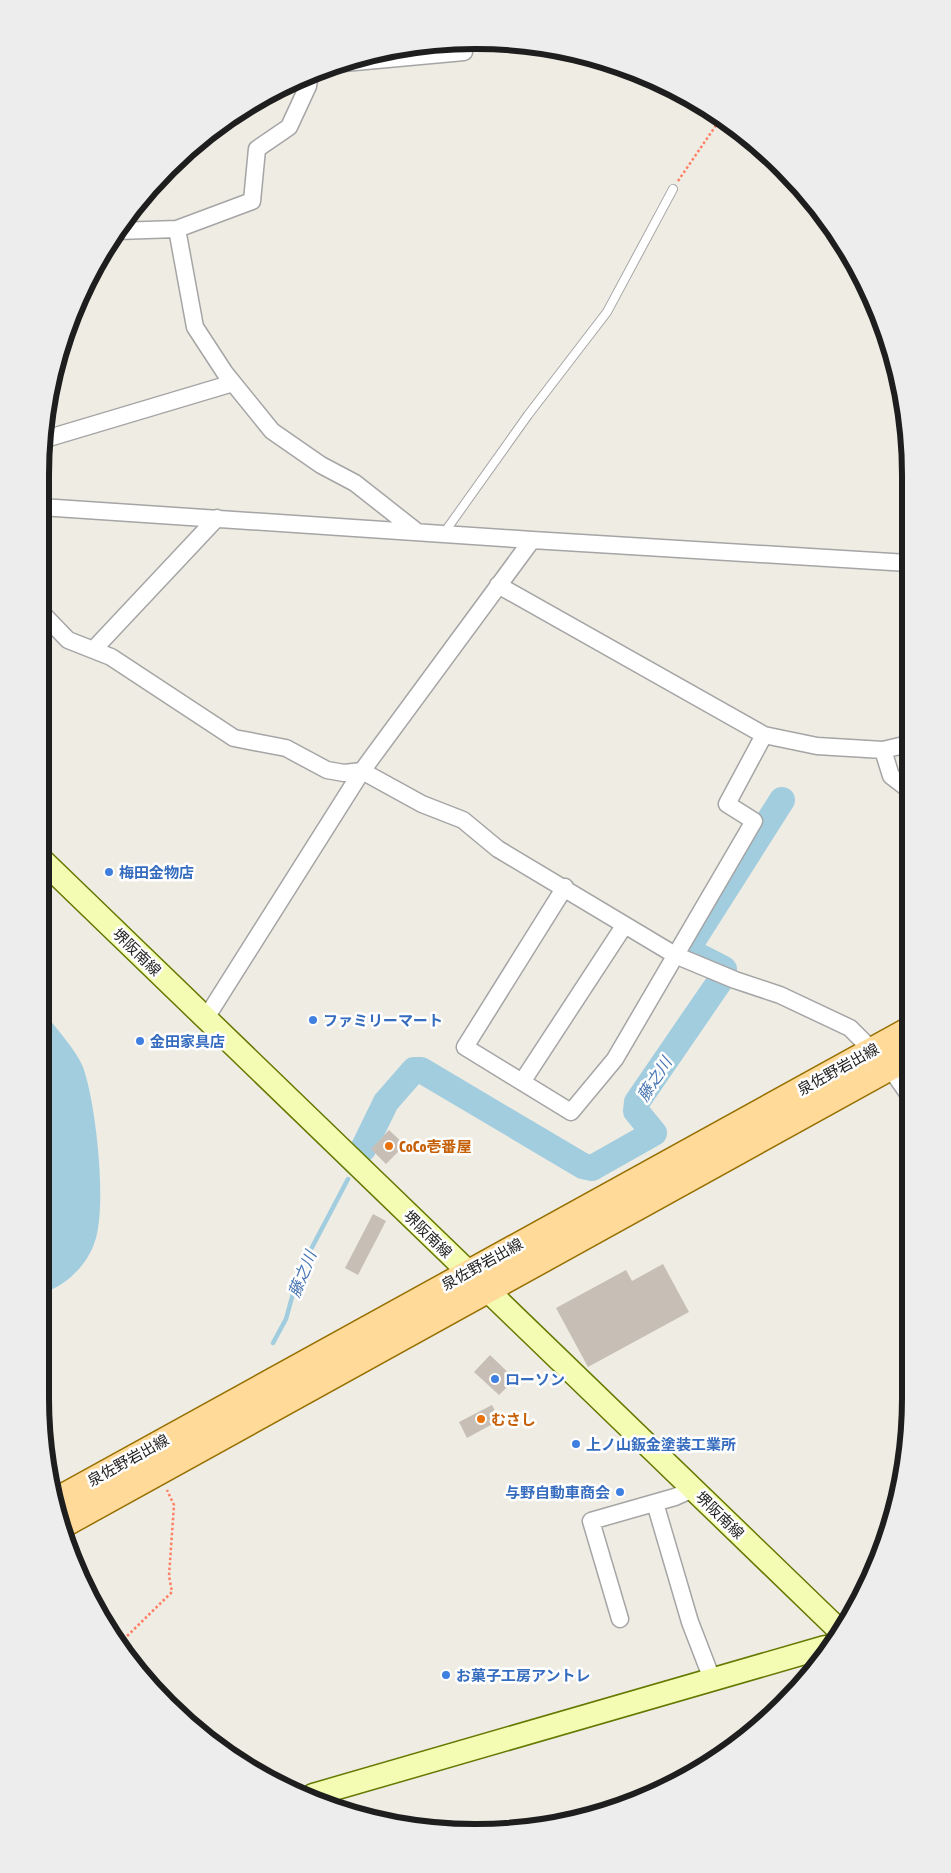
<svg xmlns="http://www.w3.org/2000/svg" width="951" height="1873" font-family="'Asap Condensed','Noto Sans JP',sans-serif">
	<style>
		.water { fill: #a1cddf }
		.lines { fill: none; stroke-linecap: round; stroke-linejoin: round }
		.stream { stroke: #a1cddf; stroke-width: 4.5 }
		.river { stroke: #a1cddf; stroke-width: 26 }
		.building { fill: #c7bfb6 }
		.lane-casing { stroke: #a5a5a5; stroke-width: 10 }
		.street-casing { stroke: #a5a5a5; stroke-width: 19 }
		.secondary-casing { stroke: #647900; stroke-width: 25 }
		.primary-casing { stroke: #977000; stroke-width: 28 }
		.path { stroke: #ff7f64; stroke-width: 2.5; stroke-dasharray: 2.5 2.5; stroke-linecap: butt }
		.lane { stroke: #fff; stroke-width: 8 }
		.street { stroke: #fff; stroke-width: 16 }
		.secondary { stroke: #f4fcb4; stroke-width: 22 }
		.primary { stroke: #ffda98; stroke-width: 25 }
		.shop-dot { fill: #3f7fe0; stroke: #fff; stroke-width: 2 }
		.food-dot { fill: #e8710a; stroke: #fff; stroke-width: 2 }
		.labels { text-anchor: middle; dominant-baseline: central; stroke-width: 5; stroke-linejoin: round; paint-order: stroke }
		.shop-label { font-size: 15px; font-weight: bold; fill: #366cbe; stroke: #fff; text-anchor: start }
		.street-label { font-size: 15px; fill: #1e1e1e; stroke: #fff }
		.food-label { font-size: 15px; font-weight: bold; fill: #c56008; stroke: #fff; text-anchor: start }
		.water-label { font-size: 16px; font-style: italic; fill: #4674b1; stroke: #fff }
		.rim { fill: none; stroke: #1e1e1e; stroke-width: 6 }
	</style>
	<rect width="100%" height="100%" fill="#efece3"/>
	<path class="water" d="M40 1008C51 1022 77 1051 83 1067 96 1103 108 1209 94 1244 85 1268 64 1287 40 1294Z"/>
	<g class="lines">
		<path class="stream" d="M273 1343 286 1319 299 1272 348 1179"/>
		<path class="river" d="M363 1149 386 1102 414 1070H421L583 1166 592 1168 654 1133 636 1111 637 1102 720 981 724 969 691 952 690 945 782 800"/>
	</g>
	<path class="building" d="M389 1130 405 1145 386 1164 371 1149Z
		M373 1214 386 1221 358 1275 345 1268Z
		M663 1264 689 1312 588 1367 556 1308 626 1270 632 1281Z
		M490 1355 515 1379 499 1395 474 1372Z
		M492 1405 500 1420 467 1438 459 1422Z"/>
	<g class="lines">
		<g class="lane-casing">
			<path id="lane" d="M444 533 528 415 607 312 673 189"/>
		</g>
		<g class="street-casing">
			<path id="street" d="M333 64 464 52
				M310 74 308 86 289 127 257 149 252 201 177 229 195 327 225 373 272 431 321 465 355 483 416 531
				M117 231 177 229
				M42 440 233 383
				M41 507 532 540 908 563
				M498 585 764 735 817 746 883 750 908 744
				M41 612 68 640 111 657 234 738 286 748 327 770 344 773 362 771 422 804 463 820 498 849 675 955 735 980 780 995 850 1028 890 1068 909 1095
				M94 649 217 518
				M883 750 891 776 908 789
				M565 887 465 1047 571 1112 615 1059 754 821 727 804 764 735
				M206 1018 362 771 532 540
				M522 1082 624 926
				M655 1503 690 1622 712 1679
				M620 1619 591 1521 675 1497 693 1489"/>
		</g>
		<g class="secondary-casing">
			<path id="secondary" d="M41 859 838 1629
				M313 1795 825 1647"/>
		</g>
		<g class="primary-casing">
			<path id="primary" d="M57 1500 909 1030
				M61 1526 909 1057"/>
		</g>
		<path class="path" d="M678 181 721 118
			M120 1643 172 1592 169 1576 174 1505 167 1490"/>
		<use href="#lane" class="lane"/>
		<use href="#street" class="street"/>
		<use href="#secondary" class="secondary"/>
		<use href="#primary" class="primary"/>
	</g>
	<g class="shop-dot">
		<circle cx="109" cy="872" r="5"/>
		<circle cx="313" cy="1020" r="5"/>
		<circle cx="140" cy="1041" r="5"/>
		<circle cx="495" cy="1379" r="5"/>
		<circle cx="576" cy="1444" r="5"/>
		<circle cx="620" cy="1492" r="5"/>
		<circle cx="446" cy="1675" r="5"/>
	</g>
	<g class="food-dot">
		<circle cx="389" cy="1146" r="5"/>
		<circle cx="481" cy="1419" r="5"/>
	</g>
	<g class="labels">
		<g class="shop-label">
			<text x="119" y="872">梅田金物店</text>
			<text x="323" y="1020">ファミリーマート</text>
			<text x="150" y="1041">金田家具店</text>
			<text x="505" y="1379">ローソン</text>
			<text x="586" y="1444">上ノ山鈑金塗装工業所</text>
			<text x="610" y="1492" text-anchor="end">与野自動車商会</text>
			<text x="456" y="1675">お菓子工房アントレ</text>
		</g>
		<g class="street-label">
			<text transform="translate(137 952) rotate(44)">堺阪南線</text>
			<text transform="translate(838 1069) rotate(-29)">泉佐野岩出線</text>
			<text transform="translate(428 1234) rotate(44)">堺阪南線</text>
			<text transform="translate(482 1264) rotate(-29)">泉佐野岩出線</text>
			<text transform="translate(128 1460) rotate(-29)">泉佐野岩出線</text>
			<text transform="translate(720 1515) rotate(44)">堺阪南線</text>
		</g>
		<g class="food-label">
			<text x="399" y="1146">CoCo壱番屋</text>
			<text x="491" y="1419">むさし</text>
		</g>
		<g class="water-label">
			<text transform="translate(654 1079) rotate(-57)">藤之川</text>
			<text transform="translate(302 1274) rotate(-68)">藤之川</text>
		</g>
	</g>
	<path d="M0 0H951V1873H0ZM475 49H476A426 426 0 0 1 902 475V1398A426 426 0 0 1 476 1824H475A426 426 0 0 1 49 1398V475A426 426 0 0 1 475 49Z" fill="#ededed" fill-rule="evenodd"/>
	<path class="rim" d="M475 49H476A426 426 0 0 1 902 475V1398A426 426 0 0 1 476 1824H475A426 426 0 0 1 49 1398V475A426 426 0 0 1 475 49Z"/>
</svg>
